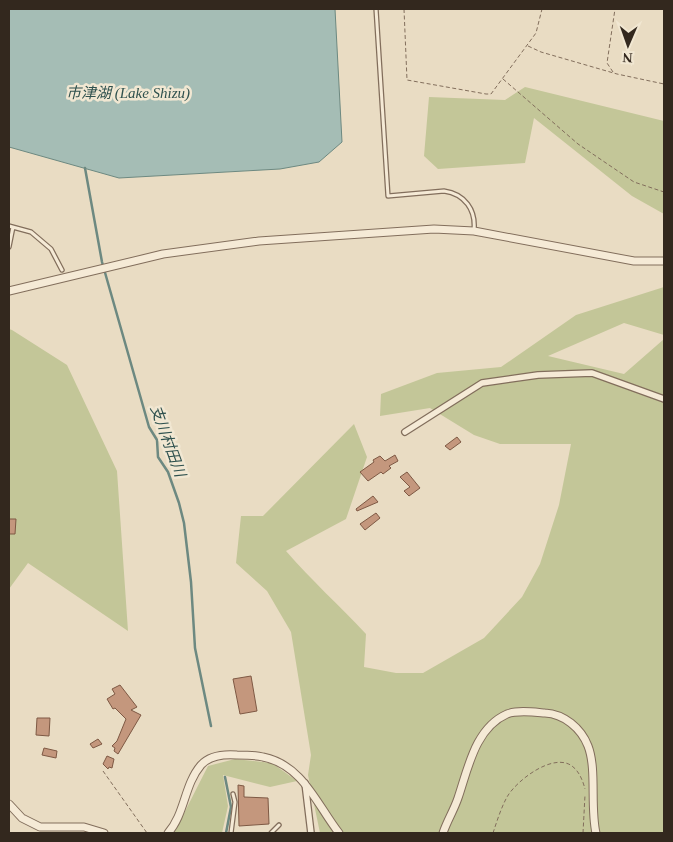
<svg xmlns="http://www.w3.org/2000/svg" width="673" height="842" font-family="'Times New Roman','Noto Sans JP',serif">
	<style>
		.green { fill: #c3c698 }
		.water { fill: #a5bdb5; stroke: #6d8981 }
		.lines { fill: none; stroke-linecap: round; stroke-linejoin: round }
		.stream { stroke: #6d8981; stroke-width: 2.5 }
		.building { fill: #c4977d; stroke: #7e5944 }
		.service-casing { stroke: #826e5c; stroke-width: 5.5 }
		.minor-casing { stroke: #826e5c; stroke-width: 8 }
		.tertiary-casing { stroke: #826e5c; stroke-width: 9 }
		.path { stroke: #826e5c; stroke-width: 1; stroke-dasharray: 4 2.5; stroke-linecap: butt }
		.service { stroke: #f5ead6; stroke-width: 3 }
		.minor { stroke: #f5ead6; stroke-width: 5.5 }
		.tertiary { stroke: #f5ead6; stroke-width: 7 }
		.labels { text-anchor: middle; dominant-baseline: central; stroke-width: 5; stroke-linejoin: round; paint-order: stroke }
		.water-label { font-size: 15px; font-style: italic; fill: #2f514e; stroke: #f1e7d2 }
	</style>
	<rect width="100%" height="100%" fill="#e9dcc3"/>
	<path class="green" d="M525 87 664 121V214L632 196 534 118 525 163 438 169 424 156 429 97 505 100Z
		M664 287V335L624 323 548 356 624 374 664 339V833H320L308 775 311 755 291 632 267 591 236 563 241 516H263L354 424 367 457 346 519 286 551C311 580 340 606 366 634L364 667 396 673H423L484 638 522 597 540 564 559 505 571 444H500L474 435 430 408 380 416 381 394 437 373 501 367 576 315Z
		M9 329 12 330 67 365 117 471 128 631 28 563 9 589Z
		M235 759 272 763 297 781 270 787 223 775 228 806 222 833H174L208 766Z"/>
	<path class="water" d="M9 9H335L342 142 319 162 280 169 119 178 9 147Z"/>
	<g class="lines">
		<path class="stream" d="M85 168 102 262 149 427 157 440 158 457 168 472 179 503 184 523 191 582 195 648 211 726
			M225 777 231 807 226 833"/>
	</g>
	<path class="building" d="M457 437 461 442 450 450 445 446Z
		M395 455 398 461 389 466 391 468 383 474 381 472 368 481 360 472 374 462 373 460 380 456 385 461Z
		M407 472 420 488 409 496 404 491 410 487 400 477Z
		M373 496 378 502 357 511 356 509Z
		M376 513 380 518 365 530 360 524Z
		M9 519H16L15 534H9Z
		M251 676 257 711 240 714 233 679Z
		M120 685 137 707 131 710 141 715 118 754 114 751 115 748 112 746 117 741 126 719 115 708 113 709 107 699 115 694 112 689Z
		M37 718H50L49 736 36 735Z
		M98 739 102 744 93 748 90 744Z
		M44 748 57 751 56 758 42 755Z
		M107 756 114 759 112 768 109 767 108 769 103 764Z
		M238 785 244 786V797L268 798 269 824 239 826Z"/>
	<g class="lines">
		<g class="service-casing">
			<path id="service" d="M376 9 388 196 444 191C465 194 476 210 474 230
				M9 226 31 232 51 249 62 270
				M9 247 13 227
				M231 833 235 802 233 794
				M271 833 279 825"/>
		</g>
		<g class="minor-casing">
			<path id="minor" d="M405 432 482 383 538 375 592 373 664 399
				M305 783 311 833"/>
		</g>
		<g class="tertiary-casing">
			<path id="tertiary" d="M9 291 163 254 259 241 434 229 474 231 634 261H664
				M9 804 22 818 40 827H84L104 833
				M168 833C185 814 184 785 201 765 210 755 224 754 237 755 245 755 255 755 263 757 303 765 317 805 339 833
				M443 833C447 821 454 810 458 798 468 769 475 728 507 714 517 710 533 712 545 713 564 714 581 728 588 746 597 769 590 807 596 833"/>
		</g>
		<path class="path" d="M404 9 407 80 486 94H491L536 33 542 9
			M528 46 541 52 617 74 664 84
			M613 72 607 63 615 9
			M503 79 578 144 634 182 664 192
			M103 771 147 833
			M493 833C497 821 501 808 507 797 516 781 553 752 572 766 579 771 583 781 585 789
			M583 833 585 795"/>
		<use href="#service" class="service"/>
		<use href="#minor" class="minor"/>
		<use href="#tertiary" class="tertiary"/>
	</g>
	<g class="labels">
		<g class="water-label">
			<text x="128" y="93">市津湖 (Lake Shizu)</text>
			<text transform="translate(168 441) rotate(70)">支川村田川</text>
		</g>
	</g>
	<rect width="673" height="842" fill="none" stroke="#33281e" stroke-width="20"/>
	<g transform="translate(628 45) rotate(182)" stroke="#f1e7d2" stroke-width="4" paint-order="stroke">
	<path d="M0-4L9 19L0 12L-9 19Z" fill="#33281e"/>
	<text y="-8" font-size="14" font-weight="bold" text-anchor="middle" fill="#33281e">N</text>
	</g>
</svg>
